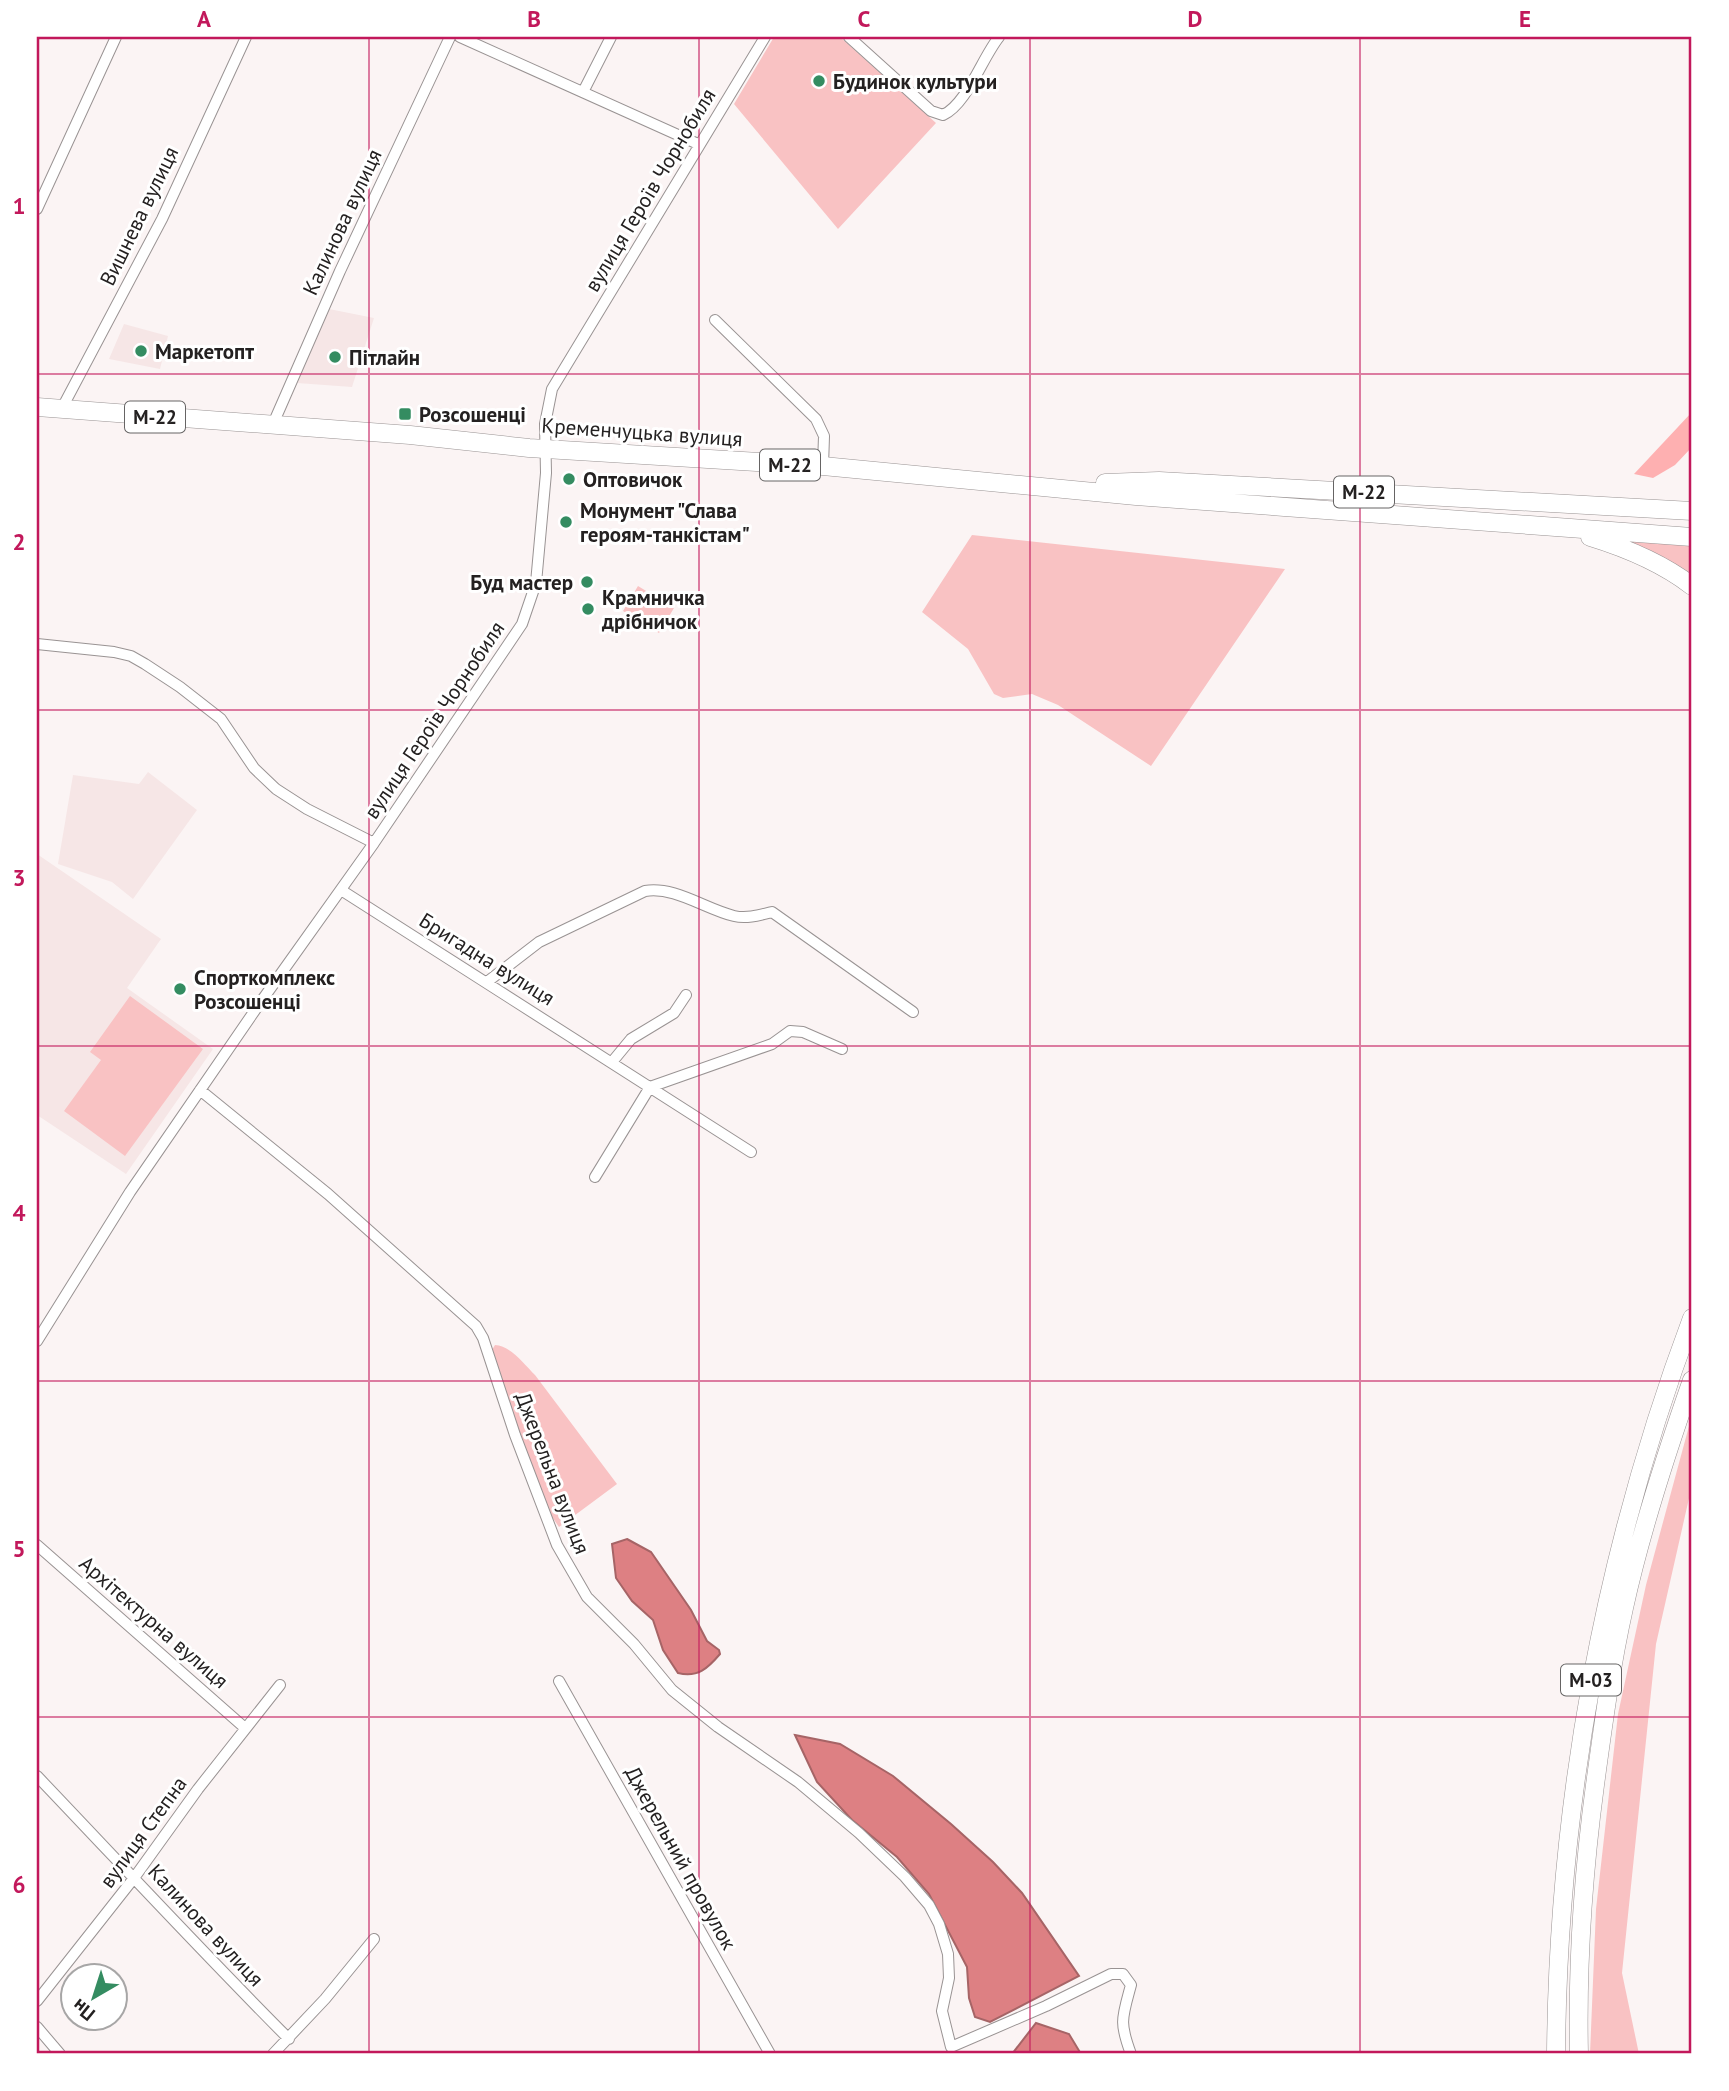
<svg xmlns="http://www.w3.org/2000/svg" width="1729" height="2091" font-family="'PT Sans',sans-serif">
	<style>
		.built { fill: #f6e6e6 }
		.green { fill: #f9c2c3 }
		.forest { fill: #feb0b1 }
		.water { fill: #dd8083; stroke: #a66466; stroke-width: 2 }
		.lines { fill: none; stroke-linecap: round; stroke-linejoin: round }
		.minor-casing { stroke: #999393; stroke-width: 12 }
		.trunk-casing { stroke: #999393; stroke-width: 19 }
		.minor { stroke: #fff; stroke-width: 10 }
		.trunk { stroke: #fff; stroke-width: 18 }
		.grid { fill: none; stroke: #c2185b; stroke-width: 2; stroke-opacity: 0.55 }
		.poi-dot { fill: #348c61; stroke: #fff; stroke-width: 2.5 }
		.labels { text-anchor: middle; dominant-baseline: central; stroke-width: 6; stroke-linejoin: round; paint-order: stroke }
		.shield { fill: #fff; stroke: #666464; stroke-width: 2 }
		.shield-label { font-size: 19px; font-weight: bold; fill: #242121 }
		.poi-label { font-size: 21px; font-weight: bold; fill: #242121; stroke: #fff; text-anchor: start }
		.street-label { font-size: 21px; fill: #242121; stroke: #fff }
		.neatline { fill: none; stroke: #c2185b; stroke-width: 2.5 }
		.grid-label { font-size: 23px; text-anchor: middle; font-weight: bold; fill: #c2185b }
	</style>
	<rect width="100%" height="100%" fill="#fbf4f4"/>
	<path class="built" d="M329 309 374 318 352 387 297 383Z
		M124 324 168 336 160 369 109 359Z
		M148 772 197 810 133 899 112 882 58 864 73 775 139 784Z
		M37 854 161 939 127 988 213 1049 126 1174 37 1115Z"/>
	<path class="green" d="M774 37H840L936 123 838 229 734 104Z
		M972 535 1285 569 1151 766 1058 705 1032 694 1003 698 994 694 968 649 922 612Z
		M1618 539 1692 545V579Z
		M638 586 674 608 659 633 623 611Z
		M130 996 203 1049 125 1156 64 1111 101 1060 90 1052Z
		M495 1345C511 1346 524 1364 535 1375L617 1484 559 1527 548 1511 496 1365 492 1350Z
		M1692 1415V1485L1656 1644 1622 1973 1639 2054H1590L1596 1909 1618 1714 1646 1585Z"/>
	<path class="forest" d="M1692 412V447L1675 465 1653 478 1634 474Z"/>
	<path class="water" d="M627 1539 651 1552 691 1610 707 1641 719 1650 720 1654C708 1668 698 1678 678 1673L663 1650 653 1620 632 1601 616 1578 612 1544Z
		M795 1735 840 1744 893 1776 951 1824 993 1862 1022 1893 1079 1976 990 2022 975 2017 969 1998 967 1967 929 1894 897 1857 852 1820 817 1782Z
		M1036 2023 1069 2034 1081 2054H1012Z"/>
	<g class="lines">
		<g class="minor-casing">
			<path id="minor" d="M460 37 698 144
				M849 37 931 111 943 115C967 104 982 58 999 37
				M583 92 611 37
				M37 209 116 37
				M715 320 816 419 824 436 823 466
				M61 410 162 219 246 37
				M273 424 340 271 450 37
				M37 644 114 652 131 656 145 664 180 687 221 719 254 768 276 789 307 809 374 843
				M341 890 751 1152
				M487 982 539 942 645 891C675 886 705 909 734 916 747 919 760 915 772 912L913 1012
				M612 1062 631 1039 674 1013 686 995
				M200 1090 328 1194 476 1326 483 1338 515 1435 557 1545 587 1597 634 1644 672 1690 718 1727 798 1782 859 1833 905 1877 929 1905 939 1924 948 1954 949 1978 942 2011 951 2047 1046 2006 1111 1974H1123L1131 1985C1122 2018 1119 2022 1131 2054
				M595 1177 650 1087 772 1044 790 1031 803 1032 842 1049
				M37 1341 130 1192 260 1003 374 843 522 624 536 583 546 473 545 424 552 389 765 37
				M37 1545 245 1728
				M559 1681 770 2054
				M37 1776C121 1864 203 1953 289 2039
				M37 2001 134 1878 198 1789 280 1685
				M37 2027 60 2054
				M273 2054 325 1999 374 1939"/>
		</g>
		<g class="trunk-casing">
			<path id="trunk" d="M37 407 410 435 529 448 823 466 1136 496 1692 537
				M1105 483 1159 481 1692 511
				M1590 537C1626 548 1662 563 1692 586
				M1556 2054C1558 1804 1604 1552 1692 1318
				M1579 2054C1577 1964 1583 1875 1595 1785 1603 1726 1611 1666 1624 1608 1641 1530 1666 1454 1692 1380"/>
		</g>
		<use href="#minor" class="minor"/>
		<use href="#trunk" class="trunk"/>
	</g>
	<path class="grid" d="M369 37V2054M699 37V2054M1030 37V2054M1360 37V2054M37 374H1692M37 710H1692M37 1046H1692M37 1381H1692M37 1717H1692"/>
	<g class="poi-dot">
		<circle cx="819" cy="81" r="7"/>
		<circle cx="141" cy="351" r="7"/>
		<circle cx="335" cy="357" r="7"/>
		<rect x="398" y="407" width="14" height="14" rx="3.5"/>
		<circle cx="569" cy="479" r="7"/>
		<circle cx="566" cy="522" r="7"/>
		<circle cx="587" cy="582" r="7"/>
		<circle cx="588" cy="609" r="7"/>
		<circle cx="180" cy="989" r="7"/>
	</g>
	<g class="labels">
		<g class="shield">
			<rect x="125" y="401.5" width="60" height="31" rx="5"/>
			<rect x="760" y="449.5" width="60" height="31" rx="5"/>
			<rect x="1334" y="476.5" width="60" height="31" rx="5"/>
			<rect x="1561" y="1664.5" width="60" height="31" rx="5"/>
		</g>
		<g class="shield-label">
			<text x="155" y="417">М-22</text>
			<text x="790" y="465">М-22</text>
			<text x="1364" y="492">М-22</text>
			<text x="1591" y="1680">М-03</text>
		</g>
		<g class="poi-label">
			<text x="833" y="81">Будинок культури</text>
			<text x="155" y="351">Маркетопт</text>
			<text x="349" y="357">Пітлайн</text>
			<text x="419" y="414">Розсошенці</text>
			<text x="583" y="479">Оптовичок</text>
			<text x="580" y="510">Монумент "Слава<tspan x="580" dy="24">героям-танкістам"</tspan></text>
			<text x="573" y="582" text-anchor="end">Буд мастер</text>
			<text x="602" y="597">Крамничка<tspan x="602" dy="24">дрібничок</tspan></text>
			<text x="194" y="977">Спорткомплекс<tspan x="194" dy="24">Розсошенці</tspan></text>
		</g>
		<g class="street-label">
			<text transform="translate(650 190) rotate(-59)">вулиця Героїв Чорнобиля</text>
			<text transform="translate(139 216) rotate(-64)">Вишнева вулиця</text>
			<text transform="translate(342 222) rotate(-65)">Калинова вулиця</text>
			<text transform="translate(642 432) rotate(4)">Кременчуцька вулиця</text>
			<text transform="translate(434 720) rotate(-56)">вулиця Героїв Чорнобиля</text>
			<text transform="translate(487 959) rotate(32)">Бригадна вулиця</text>
			<text transform="translate(553 1473) rotate(69)">Джерельна вулиця</text>
			<text transform="translate(154 1622) rotate(41)">Архітектурна вулиця</text>
			<text transform="translate(143 1832) rotate(-54)">вулиця Степна</text>
			<text transform="translate(681 1858) rotate(61)">Джерельний провулок</text>
			<text transform="translate(206 1925) rotate(47)">Калинова вулиця</text>
		</g>
	</g>
	<rect width="1729" height="2091" fill="none" stroke="#ffffff" stroke-width="77"/>
	<g transform="translate(94 1997) rotate(219)"><circle r="33" fill="#ffffff" stroke="#a7a6a6" stroke-width="2"/>
	<path d="M0-5L12 26L0 18L-12 26Z" fill="#348c61"/>
	<text y="-10" font-size="19" font-weight="bold" text-anchor="middle" fill="#242121">Пн</text>
	</g>
	<rect x="38" y="38" width="1652" height="2014" class="neatline"/>
	<g class="grid-label">
		<text x="204" y="27">A</text>
		<text x="534" y="27">B</text>
		<text x="864" y="27">C</text>
		<text x="1195" y="27">D</text>
		<text x="1525" y="27">E</text>
		<text x="19" y="214">1</text>
		<text x="19" y="550">2</text>
		<text x="19" y="886">3</text>
		<text x="19" y="1221">4</text>
		<text x="19" y="1557">5</text>
		<text x="19" y="1893">6</text>
	</g>
</svg>
